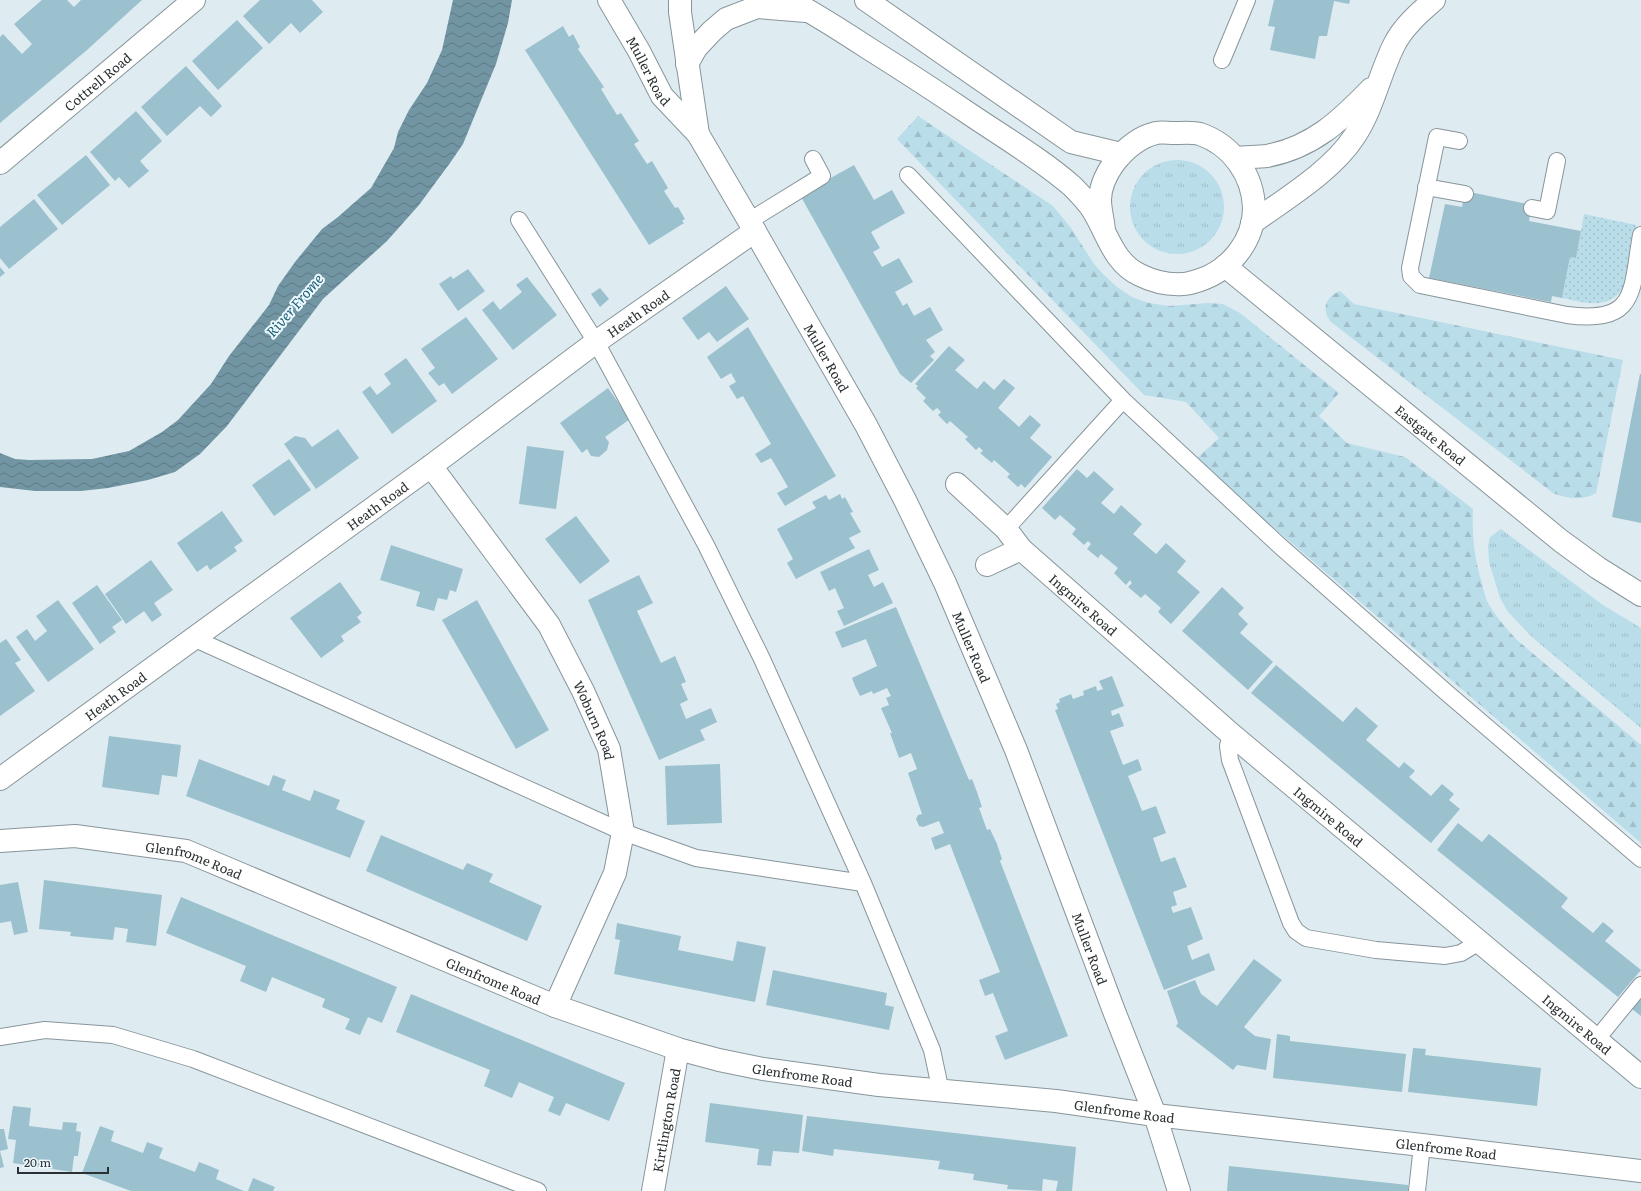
<svg xmlns="http://www.w3.org/2000/svg" width="1641" height="1191" font-family="Literata,serif">
	<style>
		.grass { fill: url(#grass-tufts) }
		.forest { fill: url(#forest-firs) }
		.park { fill: url(#park-dots) }
		.water { fill: url(#water-waves) }
		.building { fill: #9bc0ce }
		.lines { fill: none; stroke-linecap: round; stroke-linejoin: round }
		.lane-casing { stroke: #88959a; stroke-width: 18 }
		.street-casing { stroke: #88959a; stroke-width: 24 }
		.secondary-casing { stroke: #88959a; stroke-width: 24 }
		.lane { stroke: #fff; stroke-width: 16 }
		.street { stroke: #fff; stroke-width: 22 }
		.secondary { stroke: #fff; stroke-width: 22 }
		.labels { text-anchor: middle; dominant-baseline: central; stroke-width: 4; stroke-linejoin: round; paint-order: stroke }
		.street-label { font-size: 13px; fill: #2b3032; stroke: #edf9fe }
		.water-label { font-size: 14px; font-style: italic; fill: #1b5f74; stroke: #edf9fe }
	</style>
	<defs>
		<pattern id="grass-tufts" width="24" height="20" patternUnits="userSpaceOnUse"><rect width="24" height="20" fill="#baddea"/><path d="M3 7l-1-3M5 7V3M7 7l1-3M15 17l-1-3M17 17v-4M19 17l1-3" fill="none" stroke="#a0bec9"/></pattern>
		<pattern id="forest-firs" width="22" height="20" patternUnits="userSpaceOnUse"><rect width="22" height="20" fill="#baddea"/><path d="M5 1l3.5 6h-7zM16 11l3.5 6h-7z" fill="#a0bec9"/></pattern>
		<pattern id="park-dots" width="8" height="8" patternUnits="userSpaceOnUse"><rect width="8" height="8" fill="#baddea"/><path d="M2 2h.1M6 6h.1" fill="none" stroke="#a0bec9" stroke-width="1.8" stroke-linecap="round"/></pattern>
		<pattern id="water-waves" width="16" height="10" patternUnits="userSpaceOnUse"><rect width="16" height="10" fill="#7295a3"/><path d="M0 5q4-4 8 0t8 0" fill="none" stroke="#5e7a85"/></pattern>
	</defs>
	<rect width="100%" height="100%" fill="#deecf2"/>
	<path class="grass" d="M1130 207a47 47 0 1 1 94 0a47 47 0 1 1-94 0Z
		M1501 529 1603 605 1641 628V728L1533 638 1508 612 1500 598 1489 562 1488 546 1490 537Z"/>
	<path class="forest" d="M918 116 1053 206 1071 228 1094 264 1103 274 1117 287 1132 297 1149 303 1169 306 1208 303 1223 304 1240 313 1339 393 1319 416 1347 443 1405 457 1473 509C1472 536 1474 557 1482 583 1483 589 1485 595 1487 601 1495 616 1506 628 1517 640L1641 745V843L1195 460 1219 438 1186 402 1144 395 897 139Z
		M1340 291 1354 304 1623 360 1596 493C1582 501 1568 499 1553 493L1331 322C1321 310 1325 297 1340 291Z"/>
	<path class="park" d="M1584 214 1636 225 1623 288C1609 310 1584 303 1562 298L1570 257 1576 258Z"/>
	<path class="water" d="M453 0H512L508 23 496 64 463 144 450 163 419 205 387 241 323 299 227 426 200 454 175 472 148 480 108 488 81 491H35L0 487V453L15 459 29 460 92 459 129 451 162 432 178 420 211 384 229 356 269 305 278 286 295 262 322 229 338 217 371 188 394 148 398 132 409 110 427 83 442 50Z"/>
	<path class="building" d="M42 0H67L74 7 81 0H142L87 50 0 123V37L3 34 22 54 32 44 14 24Z
		M260 0H312L323 12 300 33 291 23 269 44 243 16Z
		M1274 0H1350L1349 4 1334 1 1327 36H1319L1315 59 1270 50 1275 27 1268 26Z
		M237 20 263 48 218 90 192 61Z
		M563 26 569 37 573 34 580 47 578 49 604 87 601 89 617 115 621 113 639 141 634 144 647 164 652 161 668 188 664 191 675 208 678 207 685 219 682 221 684 223 649 245 525 50Z
		M186 66 222 106 211 117 200 106 167 136 141 107Z
		M136 111 162 141 140 161 149 171 129 188 119 177 115 181 90 152Z
		M86 155 110 185 62 225 37 195Z
		M854 165 874 200 892 190 905 213 871 232 880 248 873 252 882 267 899 258 913 282 895 292 903 306 907 303 914 316 930 307 943 330 926 340 935 352 930 356 934 360 911 383 900 374 800 195Z
		M1465 191 1532 205 1529 221 1581 231 1576 258 1570 257 1562 298 1552 296 1551 302 1429 278 1445 204 1462 207Z
		M34 199 58 229 9 269 0 258V227Z
		M0 267 5 273 0 277Z
		M468 269 485 291 458 311 439 284 451 276 453 279Z
		M527 277 557 315 513 350 482 310 493 301 500 310 522 292 516 285Z
		M726 286 749 319 717 342 709 332 698 340 682 318Z
		M600 288 609 299 600 307 591 294Z
		M466 317 498 359 452 394 444 383 439 386 428 373 435 368 421 349Z
		M748 327 836 476 785 506 777 493 788 487 771 458 761 463 755 454 771 444 743 396 737 399 729 386 736 382 731 373 721 379 707 357Z
		M949 346 965 360 955 370 977 389 984 381 994 390 1004 379 1015 388 998 408 1019 427 1030 415 1041 425 1030 438 1052 457 1025 488 1021 484 1018 487 1007 477 1010 474 994 460 992 463 980 453 983 451 979 447 976 450 965 439 968 437 950 421 947 424 938 415 941 412 937 408 933 411 923 401 926 398 916 388 918 386 915 384Z
		M406 358 437 401 392 434 362 392 370 386 377 395 391 384 384 374Z
		M1640 374H1641V523L1612 517Z
		M608 388 630 419 605 437 609 442 607 450 599 457 591 456 587 449 582 453 560 423Z
		M338 429 359 458 316 489 284 444 295 436 305 438 312 447Z
		M527 446 564 451 556 509 519 504Z
		M289 459 311 490 274 516 252 485Z
		M1077 469 1087 478 1094 471 1114 489 1101 503 1114 514 1121 505 1142 524 1133 534 1156 554 1166 543 1186 561 1177 572 1200 592 1171 624 1158 612 1161 608 1145 594 1141 598 1128 587 1132 583 1131 582 1130 580 1126 585 1114 573 1118 568 1101 554 1098 558 1087 549 1091 544 1088 541 1084 545 1072 534 1076 529 1060 515 1055 520 1042 508Z
		M840 494 842 499 845 497 853 512 850 513 861 532 849 538 855 548 796 579 787 563 793 559 777 529 816 508 812 502 826 495 829 500Z
		M222 511 243 541 234 547 237 551 223 561 210 570 207 565 197 572 177 543Z
		M576 516 610 561 580 584 545 539Z
		M391 545 463 569 456 592 450 590 447 600 438 598 434 611 416 606 420 592 380 580Z
		M869 549 879 570 868 575 874 587 883 582 893 603 844 626 837 611 844 608 835 588 829 591 820 572Z
		M151 560 173 590 154 603 162 615 152 622 144 611 126 624 105 594Z
		M639 575 653 603 637 611 661 663 675 656 686 682 681 684 688 700 680 704 686 719 711 708 717 722 700 730 705 740 659 760 588 600Z
		M340 582 362 613 357 617 361 622 341 636 344 641 321 658 290 618Z
		M97 585 122 620 112 627 116 632 100 644 72 603Z
		M1222 587 1244 608 1238 614 1248 624 1240 633 1273 662 1248 690 1182 631Z
		M58 600 94 649 48 682 16 637 27 629 35 641 47 631 36 616Z
		M477 600 549 730 516 749 442 620Z
		M896 607 969 780 972 779 977 792 982 807 979 808 987 830 990 829 997 844 1002 859 1000 861 1068 1036 1005 1060 995 1036 1008 1031 993 993 985 996 979 980 1000 972 956 860 950 844 935 850 931 838 944 833 939 821 923 827 919 826 916 819 918 815 922 814 908 773 917 769 911 753 899 758 890 733H892L881 708 889 705 886 698 891 696 887 688 873 694 872 691 860 696 855 686 852 678 877 666 866 639 842 648 835 632Z
		M6 639 21 660 15 663 35 691 0 716V643Z
		M1276 665 1343 722 1356 707 1378 726 1366 740 1399 768 1404 762 1415 771 1409 777 1431 796 1442 784 1454 794 1449 800 1460 809 1431 843 1251 693Z
		M1112 676 1124 706 1111 711 1112 716 1119 713 1124 726 1110 731 1123 765 1138 759 1142 770 1128 776 1137 798 1142 811 1156 806 1166 833 1153 838 1161 862 1175 857 1187 887 1173 892 1177 905 1171 907 1173 913 1191 907 1203 939 1187 946 1192 960 1209 953 1215 970 1164 990 1055 710 1058 709 1056 704 1060 702 1059 699 1071 694 1073 699 1084 695 1083 691 1096 686 1097 691 1103 689 1099 681Z
		M109 736 181 745 177 777 162 775 159 795 102 787Z
		M199 759 269 786 273 775 286 780 282 790 310 801 314 790 340 800 336 809 365 821 350 858 186 796Z
		M720 764 722 823 667 825 665 766Z
		M1458 823 1482 842 1489 834 1568 898 1561 907 1593 933 1603 922 1614 931 1605 941 1641 970 1618 997 1437 850Z
		M381 835 463 870 467 863 493 874 489 882 542 906 527 941 366 871Z
		M44 880 162 895 156 946 126 942 128 929 115 927 113 940 70 936 71 932 39 929Z
		M18 882 28 932 14 935 11 921 0 923V885Z
		M181 897 397 987 382 1023 368 1017 360 1035 345 1029 350 1019 322 1007 325 999 272 977 266 992 240 981 246 966 166 933Z
		M617 923 681 936 678 950 733 961 737 941 766 947 755 1002 614 974 620 940 615 939Z
		M1254 959 1282 980 1244 1027 1255 1036 1271 1039 1266 1070 1237 1065 1233 1070 1176 1026 1178 1023 1167 991 1195 980 1201 994 1217 1006Z
		M773 970 887 993 885 1005 894 1007 889 1030 766 1005Z
		M1641 990V1016L1628 1006Z
		M411 994 625 1083 609 1121 566 1103 560 1116 548 1111 554 1097 519 1082 512 1098 484 1086 490 1070 396 1032Z
		M1277 1034 1290 1036V1041L1406 1054 1402 1092 1273 1078Z
		M1413 1048 1426 1049 1425 1055 1541 1068 1537 1106 1408 1092Z
		M710 1103 803 1115 799 1153 773 1151 771 1166 757 1165 759 1149 705 1142Z
		M13 1106 31 1108 29 1126 62 1130 63 1122 77 1123 76 1131 81 1132 78 1156H74L72 1172 13 1163 16 1140 8 1139Z
		M807 1116 1076 1147 1072 1191H1056L1058 1181 1043 1179 1042 1191 1007 1189 1008 1185 973 1180 974 1174 938 1169 940 1161 834 1149 833 1156 802 1151Z
		M100 1126 114 1131 111 1141 143 1153 147 1142 163 1148 159 1158 195 1172 199 1162 207 1165 219 1170 216 1179 244 1191H131L82 1173Z
		M0 1129H4L8 1149 0 1151Z
		M0 1151 4 1167 0 1168Z
		M1229 1166 1408 1185V1191H1227Z
		M253 1178 275 1187 273 1191H248Z"/>
	<g class="lines">
		<g class="lane-casing">
			<path id="lane" d="M1222 60 1247 0
				M1459 141 1437 137 1410 268 1411 276 1420 285 1567 315C1638 324 1631 291 1641 235
				M908 175 1123 400 1280 546 1447 693 1641 859
				M1426 187 1465 194
				M1532 208 1547 211 1557 161
				M519 220 596 342 706 545 762 659 863 883 932 1050 941 1092
				M749 221 822 176 813 159
				M1006 529 1123 400
				M193 638 623 832 696 858 863 883
				M1231 734 1228 746 1230 760 1291 923 1296 931 1306 938 1376 950 1445 956 1461 953 1479 942
				M0 1037 45 1030 113 1035 193 1059 538 1191
				M1596 1040 1641 985
				M1417 1191 1422 1145"/>
		</g>
		<g class="street-casing">
			<g id="street">
				<path d="M789 0C816 14 842 31 868 48 903 70 937 92 971 115 1005 138 1041 159 1072 186 1079 193 1087 201 1092 209 1107 232 1113 263 1140 275 1154 282 1168 285 1183 284 1188 284 1194 282 1200 280 1230 270 1254 241 1254 208 1253 175 1232 145 1200 134 1193 132 1182 133 1174 133 1168 133 1162 132 1156 133 1139 137 1125 149 1114 163 1107 173 1100 187 1100 200 1100 209 1103 220 1104 230"/>
				<path d="M866 0 1071 142 1121 154"/>
				<path d="M687 64 696 48 712 31 726 19 757 7 806 11"/>
				<path d="M1236 158C1246 157 1257 157 1267 156 1313 147 1340 121 1371 89"/>
				<path id="s1" d="M0 163 194 0"/>
				<path d="M1252 223C1285 199 1332 171 1354 137 1373 109 1379 75 1394 45 1403 27 1419 13 1434 0"/>
				<path id="s2" d="M1225 266 1561 541 1598 568 1641 595"/>
				<path id="s3" d="M431 466 549 625 583 691 609 749 623 832 615 873 555 1006"/>
				<path id="s4" d="M957 484 1006 529 1021 549 1231 734 1641 1077"/>
				<path d="M987 565 1021 549"/>
				<path id="s5" d="M0 779 431 466 596 342 755 231"/>
				<path id="s6" d="M0 841 75 836 186 851 555 1006 678 1049 719 1060 763 1069 879 1085 1056 1101 1155 1115 1422 1145 1641 1171"/>
				<path id="s7" d="M653 1191 678 1049"/>
			</g>
		</g>
		<g class="secondary-casing">
			<g id="secondary">
				<path id="s8" d="M609 0 639 51 662 96 698 134 749 221 866 425 905 500 945 583 1016 750 1114 1011 1155 1115 1179 1191"/>
				<path d="M680 0V12L698 134"/>
			</g>
		</g>
		<use href="#lane" class="lane"/>
		<use href="#street" class="street"/>
		<use href="#secondary" class="secondary"/>
	</g>
	<g class="labels">
		<g class="street-label">
			<text stroke="none"><textPath href="#s8" startOffset="81">Muller Road</textPath></text>
			<text stroke="none"><textPath href="#s1" startOffset="127">Cottrell Road</textPath></text>
			<text stroke="none"><textPath href="#s5" startOffset="790">Heath Road</textPath></text>
			<text stroke="none"><textPath href="#s8" startOffset="420">Muller Road</textPath></text>
			<text stroke="none"><textPath href="#s2" startOffset="266">Eastgate Road</textPath></text>
			<text stroke="none"><textPath href="#s5" startOffset="466">Heath Road</textPath></text>
			<text stroke="none"><textPath href="#s4" startOffset="175">Ingmire Road</textPath></text>
			<text stroke="none"><textPath href="#s8" startOffset="744">Muller Road</textPath></text>
			<text stroke="none"><textPath href="#s5" startOffset="142">Heath Road</textPath></text>
			<text stroke="none"><textPath href="#s3" startOffset="304">Woburn Road</textPath></text>
			<text stroke="none"><textPath href="#s4" startOffset="499">Ingmire Road</textPath></text>
			<text stroke="none"><textPath href="#s6" startOffset="197">Glenfrome Road</textPath></text>
			<text stroke="none"><textPath href="#s8" startOffset="1068">Muller Road</textPath></text>
			<text stroke="none"><textPath href="#s6" startOffset="521">Glenfrome Road</textPath></text>
			<text stroke="none"><textPath href="#s4" startOffset="823">Ingmire Road</textPath></text>
			<text stroke="none"><textPath href="#s6" startOffset="845">Glenfrome Road</textPath></text>
			<text stroke="none"><textPath href="#s6" startOffset="1169">Glenfrome Road</textPath></text>
			<text stroke="none"><textPath href="#s7" startOffset="72">Kirtlington Road</textPath></text>
			<text stroke="none"><textPath href="#s6" startOffset="1493">Glenfrome Road</textPath></text>
		</g>
		<g class="water-label">
			<text transform="translate(294 305) rotate(-49)">River Frome</text>
		</g>
	</g>
	<path d="M18 1167v6h90v-6" fill="none" stroke="#2b3032" stroke-width="2"/>
	<text x="24" y="1167" font-size="12" fill="#2b3032" stroke="#edf9fe" stroke-width="3" paint-order="stroke">20 m</text>
</svg>
